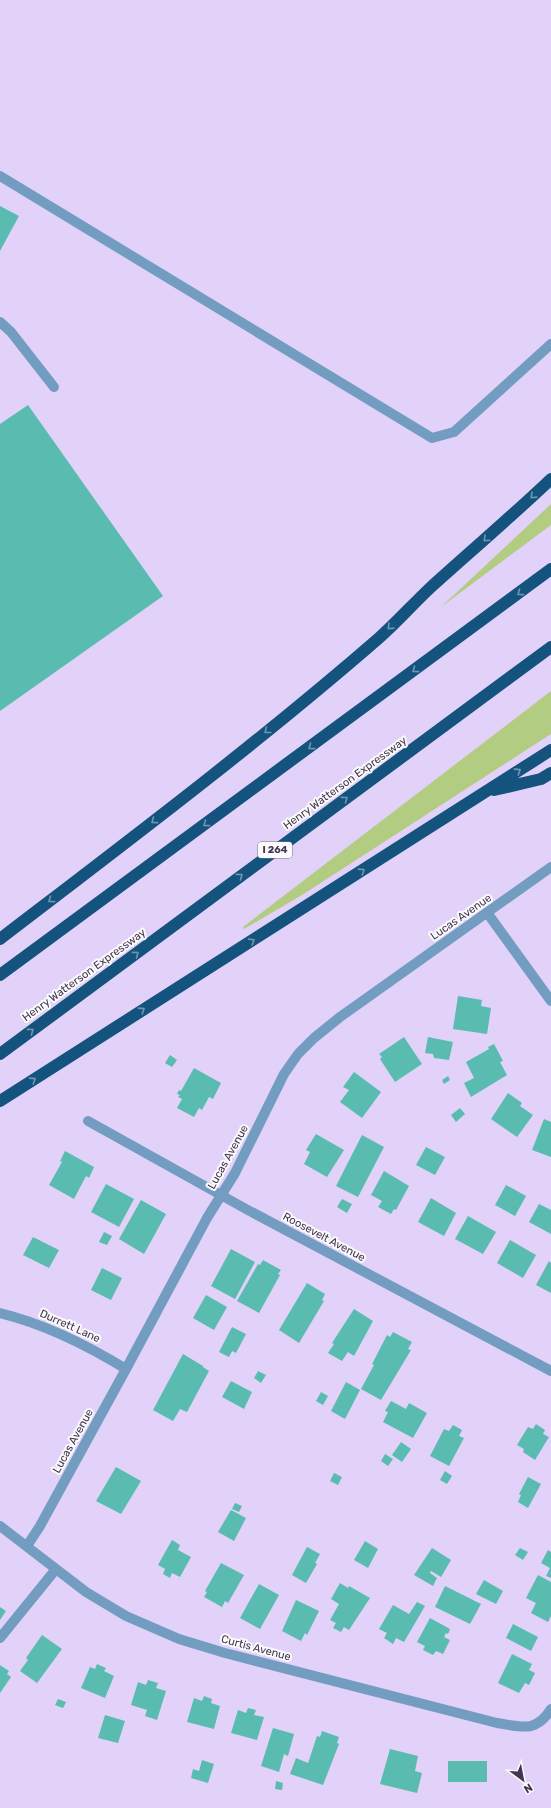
<svg xmlns="http://www.w3.org/2000/svg" width="551" height="1808" font-family="Rubik,sans-serif">
	<style>
		.green { fill: #b2cd82 }
		.building { fill: #5abcb0 }
		.lines { fill: none; stroke-linecap: round; stroke-linejoin: round }
		.minor { stroke: #729dc1; stroke-width: 10 }
		.highway { stroke: #14537e; stroke-width: 12 }
		.oneway { stroke: #7096b0 }
		.labels { text-anchor: middle; dominant-baseline: central; stroke-width: 4; stroke-linejoin: round; paint-order: stroke }
		.shield { fill: #fbfbfb; stroke: #797083; stroke-width: 1 }
		.shield-label { font-size: 10px; font-weight: bold; fill: #41354f }
		.street-label { font-size: 11px; fill: #41354f; stroke: #fbfbfb }
	</style>
	<rect width="100%" height="100%" fill="#e2d1f9"/>
	<path class="green" d="M551 504V525L441 607Z
		M551 691V734L302 895 244 929 243 927Z"/>
	<path class="building" d="M0 206 19 216 0 251Z
		M28 405 163 596 0 711V424Z
		M458 996 482 1000 481 1006 491 1008 487 1034 453 1029Z
		M404 1037 422 1064 395 1082 380 1059 382 1057 379 1054Z
		M428 1037 453 1042 449 1060 434 1058 433 1054 425 1053Z
		M494 1044 503 1061 500 1062 507 1075 471 1097 464 1083 474 1078 466 1062 489 1049 488 1047Z
		M170 1055 177 1060 172 1067 165 1063Z
		M194 1068 221 1083 213 1099 209 1097 202 1110 199 1108 194 1117 177 1108 182 1099 178 1097 180 1095 177 1094 179 1090 181 1091Z
		M354 1072 381 1092 362 1118 340 1102 349 1090 343 1087Z
		M448 1076 450 1080 444 1084 442 1080Z
		M508 1093 522 1103 520 1106 533 1115 517 1137 491 1119Z
		M460 1108 465 1114 456 1122 451 1115Z
		M544 1119 551 1122V1157L532 1150Z
		M316 1134 344 1150 327 1177 304 1164 310 1152 306 1150Z
		M362 1135 384 1147 358 1197 336 1186Z
		M426 1147 445 1157 435 1175 416 1165Z
		M65 1151 94 1167 89 1178 86 1176 74 1199 49 1185 62 1162 60 1161Z
		M384 1171 409 1186 396 1210 394 1209 391 1214 378 1207 382 1201 371 1195Z
		M106 1184 134 1199 119 1227 91 1212Z
		M506 1185 526 1196 515 1216 495 1205Z
		M431 1198 456 1213 444 1236 418 1222Z
		M342 1199 352 1204 347 1213 337 1207Z
		M141 1200 166 1214 144 1254 119 1239Z
		M539 1204 551 1210V1234L529 1222Z
		M468 1216 496 1232 483 1254 455 1239Z
		M104 1232 112 1236 107 1245 99 1242Z
		M33 1237 59 1250 49 1268 23 1255Z
		M510 1240 536 1255 523 1278 497 1263Z
		M231 1249 255 1262 235 1299 211 1286Z
		M263 1260 281 1270 278 1274 280 1275 259 1313 237 1301 258 1264 260 1265Z
		M549 1261 551 1263V1293L536 1285Z
		M102 1268 122 1278 111 1300 91 1290Z
		M307 1283 325 1294 322 1300 324 1301 299 1343 279 1330Z
		M206 1295 227 1307 214 1330 193 1318Z
		M354 1309 373 1321 354 1356 348 1352 342 1361 328 1353 334 1344 332 1343Z
		M232 1327 246 1334 236 1353 232 1351 229 1357 219 1352Z
		M393 1332 412 1342 408 1349 411 1350 381 1400 361 1389 374 1365 372 1364 387 1335 390 1337Z
		M183 1354 203 1366V1367L209 1371 187 1412 180 1409 173 1421 153 1410Z
		M258 1371 266 1375 261 1383 254 1378Z
		M231 1381 252 1392 244 1409 222 1397Z
		M346 1382 360 1390 345 1419 331 1411Z
		M321 1392 328 1396 323 1405 316 1401Z
		M391 1401 406 1409 409 1403 427 1413 413 1438 383 1422 388 1412 385 1411Z
		M536 1424 545 1430 543 1434 549 1437 535 1460 523 1452 524 1449 517 1445 528 1427 533 1429Z
		M453 1425 462 1430 459 1436 464 1438 449 1466 430 1456 444 1429 449 1431Z
		M401 1442 411 1449 402 1462 392 1455Z
		M385 1454 393 1459 388 1466 381 1461Z
		M116 1467 141 1481 121 1514 96 1501Z
		M445 1471 452 1476 447 1484 440 1480Z
		M334 1473 342 1477 338 1485 330 1481Z
		M528 1477 541 1484 528 1508 518 1502 521 1495 519 1494Z
		M235 1503 242 1506 239 1512 232 1509Z
		M231 1510 246 1518 234 1541 218 1532Z
		M172 1540 180 1545 178 1550 191 1557 180 1577 172 1573 170 1578 163 1574 165 1569 158 1565Z
		M365 1541 378 1549 368 1568 354 1560Z
		M307 1547 320 1554 315 1563 317 1564 306 1583 292 1575Z
		M432 1548 451 1560 441 1577 431 1571 430 1573 437 1578 433 1586 414 1575Z
		M520 1548 528 1552 523 1560 515 1555Z
		M548 1550 551 1552V1578L546 1576 550 1568 541 1563Z
		M221 1563 244 1575 228 1603 225 1601 222 1607 204 1597 207 1592 205 1591Z
		M538 1575 551 1582V1616L548 1622 531 1613 536 1603 526 1598Z
		M484 1580 503 1591 496 1604 476 1594Z
		M340 1583 348 1588 349 1586 370 1598 349 1630 344 1627 341 1632 333 1628 336 1623 330 1620 339 1604 331 1599Z
		M259 1584 279 1595 260 1629 240 1618Z
		M445 1586 481 1604 470 1624 435 1607Z
		M296 1600 319 1611 307 1635 305 1633 301 1641 282 1631Z
		M417 1602 425 1606 404 1642 396 1638 393 1644 384 1638 387 1633 379 1629 393 1605 409 1614Z
		M0 1607 6 1611 0 1620Z
		M430 1618 450 1629 448 1634 446 1633 444 1637 450 1640 443 1654 436 1651 433 1655 423 1650 425 1646 417 1642Z
		M513 1624 538 1637 531 1651 506 1638Z
		M42 1635 62 1649 37 1683 20 1671 28 1660 26 1658Z
		M512 1654 532 1664 529 1670 535 1673 529 1685 525 1683 519 1693 498 1683Z
		M97 1664 106 1668 104 1671 114 1676 105 1698 81 1688 90 1667 95 1669Z
		M0 1665 9 1671 7 1674 11 1677 0 1693Z
		M148 1680 158 1683 156 1688 166 1691 157 1720 145 1716 147 1710 131 1705 138 1682 146 1685Z
		M204 1696 212 1699 211 1703 220 1706 214 1729 187 1722 194 1698 202 1701Z
		M58 1699 66 1702 63 1708 55 1705Z
		M248 1708 256 1710 254 1715 264 1717 257 1740 231 1733 238 1710 246 1713Z
		M105 1715 125 1721 118 1743 98 1738Z
		M273 1728 294 1734 288 1756 284 1754 279 1772 261 1766Z
		M322 1731 339 1737 337 1743 339 1744 323 1785 290 1774 296 1758 308 1763 317 1736 320 1737Z
		M390 1749 418 1756 415 1771 422 1773 417 1793 380 1784Z
		M202 1760 214 1764 208 1783 191 1778 193 1769 199 1771Z
		M448 1761H487V1782H448Z
		M276 1781 283 1783 282 1790 275 1789Z"/>
	<g class="lines">
		<path class="minor" d="M0 176 432 438 454 432 551 344
			M0 322 11 332 54 387
			M488 914 551 1001
			M88 1121 246 1209 551 1371
			M0 1313C45 1324 87 1345 126 1369
			M0 1526 86 1592 126 1616 179 1639 225 1653 497 1723C522 1727 536 1733 551 1709
			M27 1546 40 1526 126 1369 207 1218 235 1173 284 1074 298 1054 314 1038 340 1017 551 867
			M0 1638 56 1569"/>
		<path class="highway" d="M494 790 541 779 551 773
			M0 939C128 841 257 744 379 638 397 622 413 604 430 588 471 551 512 516 551 479
			M0 975 551 569
			M0 1054 551 647
			M0 1101 551 750"/>
	</g>
	<defs><path id="oneway-chevron" d="M-2-3.5L2.5 0L-2 3.5" fill="none" stroke-width="1.6" stroke-linecap="round" stroke-linejoin="round"/></defs>
	<g class="oneway">
		<use href="#oneway-chevron" transform="translate(533 496) rotate(136)"/>
		<use href="#oneway-chevron" transform="translate(486 539) rotate(138)"/>
		<use href="#oneway-chevron" transform="translate(520 593) rotate(144)"/>
		<use href="#oneway-chevron" transform="translate(390 627) rotate(136)"/>
		<use href="#oneway-chevron" transform="translate(415 670) rotate(144)"/>
		<use href="#oneway-chevron" transform="translate(267 731) rotate(141)"/>
		<use href="#oneway-chevron" transform="translate(311 747) rotate(144)"/>
		<use href="#oneway-chevron" transform="translate(518 771) rotate(-33)"/>
		<use href="#oneway-chevron" transform="translate(345 799) rotate(-36)"/>
		<use href="#oneway-chevron" transform="translate(154 821) rotate(143)"/>
		<use href="#oneway-chevron" transform="translate(206 824) rotate(144)"/>
		<use href="#oneway-chevron" transform="translate(362 871) rotate(-33)"/>
		<use href="#oneway-chevron" transform="translate(240 876) rotate(-36)"/>
		<use href="#oneway-chevron" transform="translate(51 900) rotate(143)"/>
		<use href="#oneway-chevron" transform="translate(252 941) rotate(-32)"/>
		<use href="#oneway-chevron" transform="translate(136 954) rotate(-37)"/>
		<use href="#oneway-chevron" transform="translate(142 1010) rotate(-33)"/>
		<use href="#oneway-chevron" transform="translate(31 1031) rotate(-36)"/>
		<use href="#oneway-chevron" transform="translate(33 1080) rotate(-33)"/>
	</g>
	<g class="labels">
		<rect class="shield" x="258" y="842" width="34" height="16" rx="3"/>
		<g class="shield-label">
			<text x="275" y="850">I 264</text>
		</g>
		<g class="street-label">
			<text transform="translate(345 783) rotate(-36)">Henry Watterson Expressway</text>
			<text transform="translate(461 917) rotate(-35)">Lucas Avenue</text>
			<text transform="translate(84 975) rotate(-36)">Henry Watterson Expressway</text>
			<text transform="translate(228 1157) rotate(-61)">Lucas Avenue</text>
			<text transform="translate(324 1237) rotate(28)">Roosevelt Avenue</text>
			<text transform="translate(70 1326) rotate(24)">Durrett Lane</text>
			<text transform="translate(73 1441) rotate(-61)">Lucas Avenue</text>
			<text transform="translate(256 1648) rotate(15)">Curtis Avenue</text>
		</g>
	</g>
	<g transform="translate(523 1780) rotate(148)" stroke="#fbfbfb" stroke-width="3" paint-order="stroke">
	<path d="M0-3L7 15L0 10L-7 15Z" fill="#41354f"/>
	<text y="-6" font-size="11" font-weight="bold" text-anchor="middle" fill="#41354f">N</text>
	</g>
</svg>
